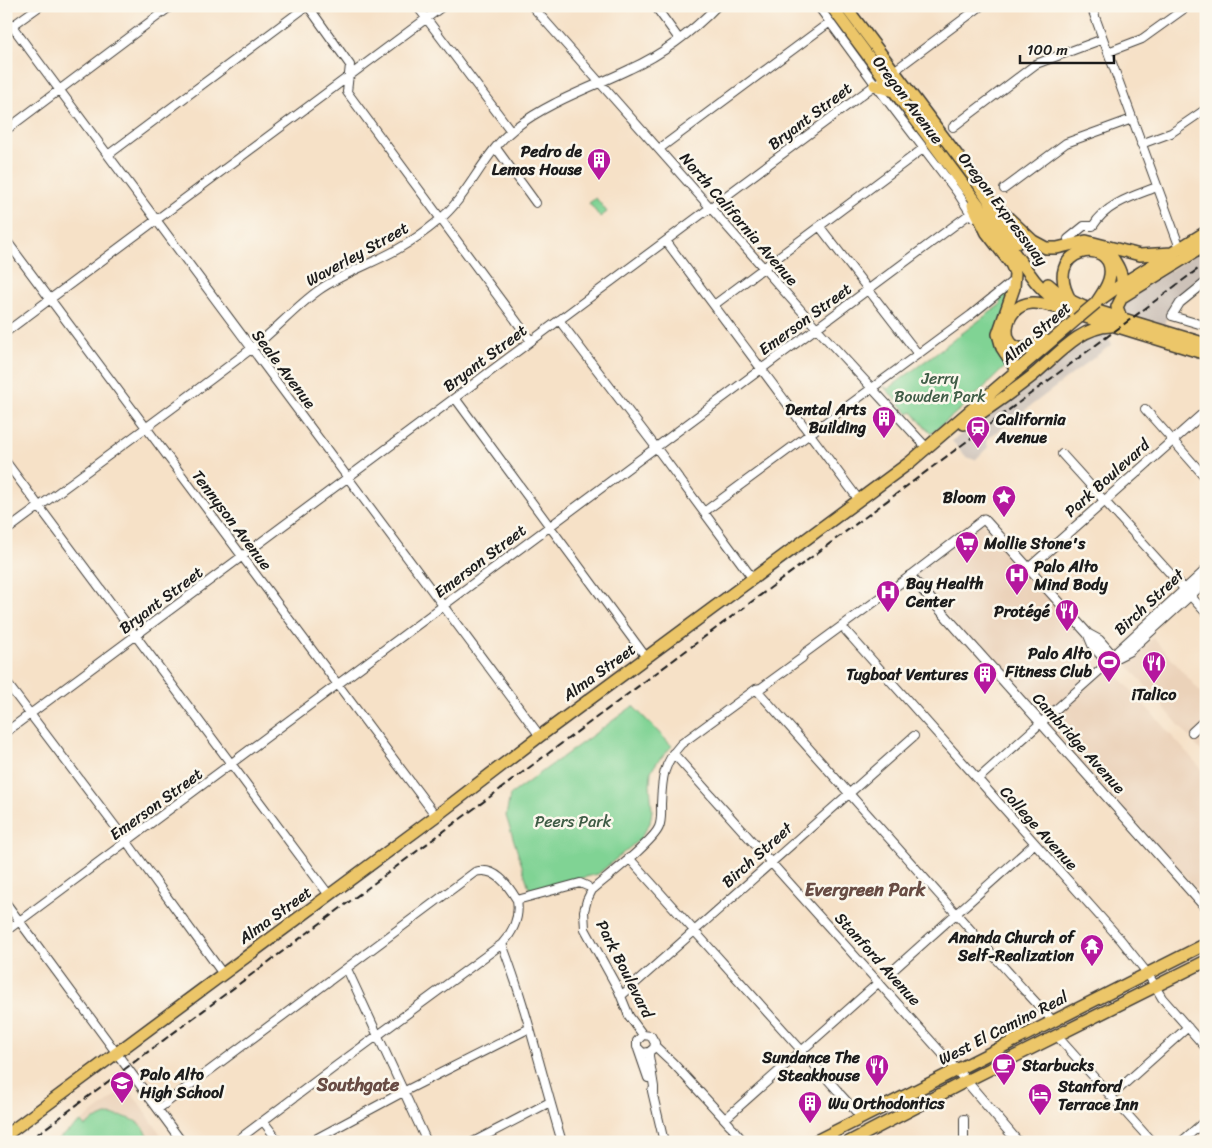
<svg xmlns="http://www.w3.org/2000/svg" width="1212" height="1148" font-family="Sriracha,sans-serif">
	<style>
		.built { fill: #ebd2b9 }
		.industrial { fill: #cdc2b9 }
		.green { fill: #80d394; stroke: #4e7858 }
		.lines { fill: none; stroke-linecap: round; stroke-linejoin: round }
		.minor-casing { stroke: #3d3a36; stroke-width: 10 }
		.tertiary-casing { stroke: #3d3a36; stroke-width: 11 }
		.primary-casing { stroke: #3d3a36; stroke-width: 14 }
		.minor { stroke: #fff; stroke-width: 8 }
		.tertiary { stroke: #fff; stroke-width: 9 }
		.primary { stroke: #ecc669; stroke-width: 11 }
		.rail { stroke: #1c1c1c; stroke-width: 2; stroke-dasharray: 8 4; stroke-linecap: butt }
		.primary-bridge-casing { stroke: #3d3a36; stroke-width: 14; stroke-linecap: butt }
		.primary-bridge { stroke: #ecc669; stroke-width: 11 }
		.labels { text-anchor: middle; dominant-baseline: central; stroke-width: 5; stroke-linejoin: round; paint-order: stroke }
		.street-label { font-size: 16px; fill: #1c1c1c; stroke: #fbf7ec }
		.poi-label { font-size: 16px; font-weight: bold; fill: #1c1c1c; stroke: #fbf7ec; text-anchor: end }
		.park-label { font-size: 16px; fill: #3f5c46; stroke: #fbf7ec }
		.neighbourhood-label { font-size: 18px; font-weight: bold; fill: #684c44; stroke: #fbf7ec }
	</style>
	<rect width="100%" height="100%" fill="#fbf7ec"/>
	<filter id="ink" filterUnits="userSpaceOnUse"><feTurbulence type="fractalNoise" baseFrequency=".02" numOctaves="2"/><feDisplacementMap in="SourceGraphic" scale="10" xChannelSelector="R" yChannelSelector="G"/><feConvolveMatrix kernelMatrix="1 2 1 2 8 2 1 2 1" color-interpolation-filters="sRGB"/></filter>
	<filter id="wash" filterUnits="userSpaceOnUse"><feTurbulence type="fractalNoise" baseFrequency=".0096" numOctaves="4" result="noise"/><feDisplacementMap in="SourceGraphic" scale="20" xChannelSelector="R" yChannelSelector="G"/><feGaussianBlur stdDeviation="1.12" result="paint"/><feColorMatrix in="noise" values="0 0 0 0 0 0 0 0 0 0 0 0 0 0 0 0 0 1.4 0 .05"/><feComposite in="paint" operator="in"/></filter>
	<g filter="url(#wash)">
		<rect width="100%" height="100%" fill="#f6e1c7"/>
		<path class="built" d="M982 523 1206 774V899L911 576Z
			M1153 638 1206 698V757L1126 663Z
			M128 1087 166 1142H54Z"/>
		<path class="industrial" d="M1206 247V276L1174 301 1164 324 1127 314 1125 310 1124 304 1134 294Z
			M1102 329 1112 344 986 440 988 447 975 460 966 457 952 441Z"/>
		<path class="green" d="M596 198 607 212 600 217 589 203Z
			M1009 292 1006 366 970 401 931 434 912 412 909 414 883 386 888 389 1001 304 999 297Z
			M633 706 672 746 658 761 651 771 650 785 652 810 650 823 640 839 598 874 530 891 506 816 510 795Z
			M106 1115C128 1116 143 1119 151 1142H54L81 1122 85 1127 92 1121Z"/>
	</g>
	<g filter="url(#ink)">
		<g class="lines">
			<g class="minor-casing">
				<path id="minor" d="M308 6 350 65 347 92 531 341
					M417 6 511 131
					M532 6 822 334 927 448
					M655 6 679 39
					M818 6 883 95 957 192 973 217
					M1091 6 1180 248
					M6 18 540 736
					M12 26 40 6
					M1108 52 1142 39 1188 6
					M890 74 981 6
					M953 127 1036 64 1103 39
					M6 130 171 6
					M1141 144 1171 133 1206 109
					M496 148 536 203
					M659 149 830 22
					M108 155 307 6
					M1004 189 1066 143 1132 119
					M820 227 918 354
					M1068 239 1084 226H1093C1107 203 1134 196 1157 187
					M6 240 436 816
					M666 241 859 500
					M1206 282 1180 303 1172 316 1206 326
					M714 305 924 148
					M559 320 661 454 753 579
					M6 332 443 6
					M455 398 646 657
					M1145 409 1206 478
					M1062 454 1206 613
					M6 462 329 895
					M704 512 971 315 1014 280
					M6 531C88 470 170 411 251 349 275 331 294 308 319 290 343 273 372 264 398 249 412 241 426 231 438 221 470 195 483 153 515 128 550 101 591 88 630 69 663 54 692 32 717 6
					M846 631 1121 940 1148 974 1162 998 1206 1048
					M6 682 127 842 223 974
					M756 689 1025 991
					M6 732 879 82
					M1192 732 1206 719
					M673 753 956 1069
					M978 779 1108 663
					M629 858 837 1090
					M6 903 182 1142
					M6 931 971 213
					M502 944C527 1009 542 1076 562 1142
					M347 969 427 1142
					M890 973 1034 844
					M1029 995 1053 1021
					M621 996 914 736
					M643 1035 629 1016 618 989 585 929 584 911 587 900 592 890C606 878 654 841 659 827 662 820 661 812 661 804 662 778 663 764 681 744L756 689 761 688 802 658 805 653 910 576 984 519
					M1057 1036 1152 1142
					M655 1046 673 1063 730 1125
					M638 1049 648 1078
					M649 1052 643 1053 637 1047V1041L643 1035 651 1036 655 1043 654 1048 649 1052V1056L654 1087V1094
					M652 1091 664 1142
					M840 1094 862 1118
					M1111 1096 1188 1027
					M158 1109 475 872C495 866 508 885 517 900
					M725 1119 879 982
					M964 1119V1142
					M263 1121 279 1142
					M733 1129 744 1142
					M235 1142 336 1066 502 944C513 932 520 917 517 900L580 883 587 886
					M310 1142 403 1092 530 1028
					M473 1142 550 1102
					M1181 1142 1206 1120"/>
			</g>
			<g class="tertiary-casing">
				<path id="tertiary" d="M984 519 1088 634 1093 646 1108 663 1115 658 1129 651 1206 581
					M1029 568 1206 411
					M910 576 1206 908
					M1088 634 1099 640 1115 658
					M1115 658 1118 651 1206 570
					M956 1069 1018 1142"/>
			</g>
			<g class="primary-casing">
				<path id="primary" d="M831 6 1035 281C1048 297 1062 306 1079 315L1206 354
					M845 6 975 179 1017 243
					M875 85 894 91
					M973 205 987 233 1011 264 1015 273 1014 288 998 334 1002 348 1017 371
					M998 208 1033 241 1046 248H1057L1086 241 1140 255 1172 253
					M1110 254C1116 263 1123 273 1122 284
					M1048 284 1063 297 1084 307 1206 344
					M1101 299 1122 284 1206 232
					M1071 301C1039 247 1115 235 1110 275 1109 286 1101 295 1096 303
					M1121 318 1117 307 1122 297 1206 245
					M1045 340C1040 343 1034 347 1028 348 998 354 1001 305 1032 303 1042 302 1053 307 1062 309
					M964 424C987 410 1009 394 1031 377 1055 358 1078 327 1111 326
					M6 1135 436 816 540 736 909 463 1077 319
					M814 1142 1206 944
					M849 1142 966 1081 1206 961"/>
			</g>
			<use href="#minor" class="minor"/>
			<use href="#tertiary" class="tertiary"/>
			<use href="#primary" class="primary"/>
			<path class="rail" d="M27 1142 1206 263"/>
			<g class="primary-bridge-casing">
				<path id="primary-bridge" d="M1077 319 1096 303"/>
			</g>
			<use href="#primary-bridge" class="primary-bridge"/>
		</g>
	</g>
	<defs>
		<g id="building-pin" transform="scale(1.25)"><path d="M0 17L-7.5 6A9.5 9.5 0 1 1 7.5 6Z" fill="#b5179e" stroke="#fbf7ec"/><path d="M-4-6H4V6H1V3H-1V6H-4ZM-2.5-4.3h1.7v1.8h-1.7ZM.8-4.3h1.7v1.8H.8ZM-2.5-1h1.7V.8h-1.7ZM.8-1h1.7V.8H.8Z" fill="#fff"/></g>
		<g id="station-pin" transform="scale(1.25)"><path d="M0 17L-7.5 6A9.5 9.5 0 1 1 7.5 6Z" fill="#b5179e" stroke="#fbf7ec"/><path d="M-3-6H3Q5-6 5-4V2Q5 4 3 4L4.5 6H3L1.5 4h-3L-3 6H-4.5L-3 4Q-5 4-5 2V-4Q-5-6-3-6ZM-3.5-4v3h7v-3ZM-3.5 1v1.5H-2V1ZM2 1v1.5H3.5V1Z" fill="#fff"/></g>
		<g id="sight-pin" transform="scale(1.25)"><path d="M0 17L-7.5 6A9.5 9.5 0 1 1 7.5 6Z" fill="#b5179e" stroke="#fbf7ec"/><path d="M0-6L1.8-2.2L6-1.7L2.9 1.2L3.7 5.4L0 3.3L-3.7 5.4L-2.9 1.2L-6-1.7L-1.8-2.2Z" fill="#fff"/></g>
		<g id="supermarket-pin" transform="scale(1.25)"><path d="M0 17L-7.5 6A9.5 9.5 0 1 1 7.5 6Z" fill="#b5179e" stroke="#fbf7ec"/><path d="M-6-5.5h2.5l.6 2H6L4.5 2H-2.5L-4.4-4H-6ZM-1.5 3.2a1.3 1.3 0 1 0 .1 0ZM3 3.2a1.3 1.3 0 1 0 .1 0Z" fill="#fff"/></g>
		<g id="hospital-pin" transform="scale(1.25)"><path d="M0 17L-7.5 6A9.5 9.5 0 1 1 7.5 6Z" fill="#b5179e" stroke="#fbf7ec"/><path d="M-5-5h3v3.5h4V-5h3V5h-3V1.5h-4V5h-3Z" fill="#fff"/></g>
		<g id="restaurant-pin" transform="scale(1.25)"><path d="M0 17L-7.5 6A9.5 9.5 0 1 1 7.5 6Z" fill="#b5179e" stroke="#fbf7ec"/><path d="M-5-6h1v4h1v-4h1v4h1v-4h1v5L-1.5 .5V6h-2V.5L-5-1ZM5-6V6H3V1.5H1.5Q1.5-4 5-6Z" fill="#fff"/></g>
		<g id="stadium-pin" transform="scale(1.25)"><path d="M0 17L-7.5 6A9.5 9.5 0 1 1 7.5 6Z" fill="#b5179e" stroke="#fbf7ec"/><path d="M0-5a6.5 5 0 1 0 0 10a6.5 5 0 1 0 0-10ZM-3.5-1.8h7v3.6h-7Z" fill="#fff"/></g>
		<g id="temple-pin" transform="scale(1.25)"><path d="M0 17L-7.5 6A9.5 9.5 0 1 1 7.5 6Z" fill="#b5179e" stroke="#fbf7ec"/><path d="M0-6L5-2H3V0L6.5 2.5H4V6H1.5V3h-3V6H-4V2.5H-6.5L-3 0V-2H-5Z" fill="#fff"/></g>
		<g id="cafe-pin" transform="scale(1.25)"><path d="M0 17L-7.5 6A9.5 9.5 0 1 1 7.5 6Z" fill="#b5179e" stroke="#fbf7ec"/><path d="M-5.5-4.5H6V0H3Q3 3.5 0 3.5H-2.5Q-5.5 3.5-5.5 0ZM3-3.2v2h1.7v-2ZM-6 4.5H4V6H-6Z" fill="#fff"/></g>
		<g id="school-pin" transform="scale(1.25)"><path d="M0 17L-7.5 6A9.5 9.5 0 1 1 7.5 6Z" fill="#b5179e" stroke="#fbf7ec"/><path d="M0-5L7-2L0 1L-7-2ZM-4 1L0 2.5L4 1V4Q0 6-4 4Z" fill="#fff"/></g>
		<g id="hotel-pin" transform="scale(1.25)"><path d="M0 17L-7.5 6A9.5 9.5 0 1 1 7.5 6Z" fill="#b5179e" stroke="#fbf7ec"/><path d="M-6-4.5h1.5V1H6V5H4.5V3h-9V5H-6ZM-4 0a1.8 1.8 0 1 1 3.6 0ZM.5 0V-2.5h3Q6-2.5 6 0Z" fill="#fff"/></g>
	</defs>
	<g fill-rule="evenodd">
		<use href="#building-pin" x="599" y="160"/>
		<use href="#building-pin" x="884" y="418"/>
		<use href="#station-pin" x="978" y="428"/>
		<use href="#sight-pin" x="1004" y="497"/>
		<use href="#supermarket-pin" x="967" y="543"/>
		<use href="#hospital-pin" x="1017" y="575"/>
		<use href="#hospital-pin" x="888" y="592"/>
		<use href="#restaurant-pin" x="1067" y="611"/>
		<use href="#stadium-pin" x="1109" y="662"/>
		<use href="#restaurant-pin" x="1154" y="663"/>
		<use href="#building-pin" x="985" y="674"/>
		<use href="#temple-pin" x="1092" y="946"/>
		<use href="#cafe-pin" x="1004" y="1065"/>
		<use href="#restaurant-pin" x="877" y="1066"/>
		<use href="#school-pin" x="122" y="1083"/>
		<use href="#hotel-pin" x="1040" y="1095"/>
		<use href="#building-pin" x="810" y="1103"/>
	</g>
	<g class="labels">
		<g class="street-label">
			<text transform="translate(908 100) rotate(53)">Oregon Avenue</text>
			<text transform="translate(810 116) rotate(-37)">Bryant Street</text>
			<text transform="translate(1003 209) rotate(53)">Oregon Expressway</text>
			<text transform="translate(739 219) rotate(49)">North California Avenue</text>
			<text transform="translate(357 254) rotate(-29)">Waverley Street</text>
			<text transform="translate(805 319) rotate(-36)">Emerson Street</text>
			<text transform="translate(1036 333) rotate(-41)">Alma Street</text>
			<text transform="translate(485 358) rotate(-37)">Bryant Street</text>
			<text transform="translate(284 369) rotate(53)">Seale Avenue</text>
			<text transform="translate(1107 478) rotate(-42)">Park Boulevard</text>
			<text transform="translate(232 520) rotate(53)">Tennyson Avenue</text>
			<text transform="translate(480 561) rotate(-37)">Emerson Street</text>
			<text transform="translate(161 600) rotate(-37)">Bryant Street</text>
			<text transform="translate(1149 602) rotate(-43)">Birch Street</text>
			<text transform="translate(599 672) rotate(-36)">Alma Street</text>
			<text transform="translate(1079 743) rotate(48)">Cambridge Avenue</text>
			<text transform="translate(156 804) rotate(-36)">Emerson Street</text>
			<text transform="translate(1039 828) rotate(48)">College Avenue</text>
			<text transform="translate(757 855) rotate(-42)">Birch Street</text>
			<text transform="translate(275 915) rotate(-36)">Alma Street</text>
			<text transform="translate(878 959) rotate(48)">Stanford Avenue</text>
			<text transform="translate(625 969) rotate(63)">Park Boulevard</text>
			<text transform="translate(1003 1028) rotate(-27)">West El Camino Real</text>
		</g>
		<g class="poi-label">
			<text x="582" y="151">Pedro de<tspan x="582" dy="18">Lemos House</tspan></text>
			<text x="866" y="409">Dental Arts<tspan x="866" dy="18">Building</tspan></text>
			<text x="996" y="419" text-anchor="start">California<tspan x="996" dy="18">Avenue</tspan></text>
			<text x="986" y="497">Bloom</text>
			<text x="984" y="543" text-anchor="start">Mollie Stone's</text>
			<text x="1034" y="566" text-anchor="start">Palo Alto<tspan x="1034" dy="18">Mind Body</tspan></text>
			<text x="906" y="583" text-anchor="start">Bay Health<tspan x="906" dy="18">Center</tspan></text>
			<text x="1050" y="611">Protégé</text>
			<text x="1092" y="653">Palo Alto<tspan x="1092" dy="18">Fitness Club</tspan></text>
			<text x="968" y="674">Tugboat Ventures</text>
			<text x="1154" y="694" text-anchor="middle">iTalico</text>
			<text x="1074" y="937">Ananda Church of<tspan x="1074" dy="18">Self-Realization</tspan></text>
			<text x="860" y="1057">Sundance The<tspan x="860" dy="18">Steakhouse</tspan></text>
			<text x="1022" y="1065" text-anchor="start">Starbucks</text>
			<text x="140" y="1074" text-anchor="start">Palo Alto<tspan x="140" dy="18">High School</tspan></text>
			<text x="1058" y="1086" text-anchor="start">Stanford<tspan x="1058" dy="18">Terrace Inn</tspan></text>
			<text x="828" y="1103" text-anchor="start">Wu Orthodontics</text>
		</g>
		<g class="park-label">
			<text x="940" y="378">Jerry<tspan x="940" dy="18">Bowden Park</tspan></text>
			<text x="573" y="821">Peers Park</text>
		</g>
		<g class="neighbourhood-label">
			<text x="865" y="890">Evergreen Park</text>
			<text x="358" y="1085">Southgate</text>
		</g>
	</g>
	<rect width="1212" height="1148" fill="none" stroke="#fbf7ec" stroke-width="25"/>
	<path d="M1020 55v8h94v-8" fill="none" stroke="#1c1c1c" stroke-width="2.5"/>
	<text x="1027" y="55" font-size="15" fill="#1c1c1c" stroke="#fbf7ec" stroke-width="4" paint-order="stroke">100 m</text>
</svg>
